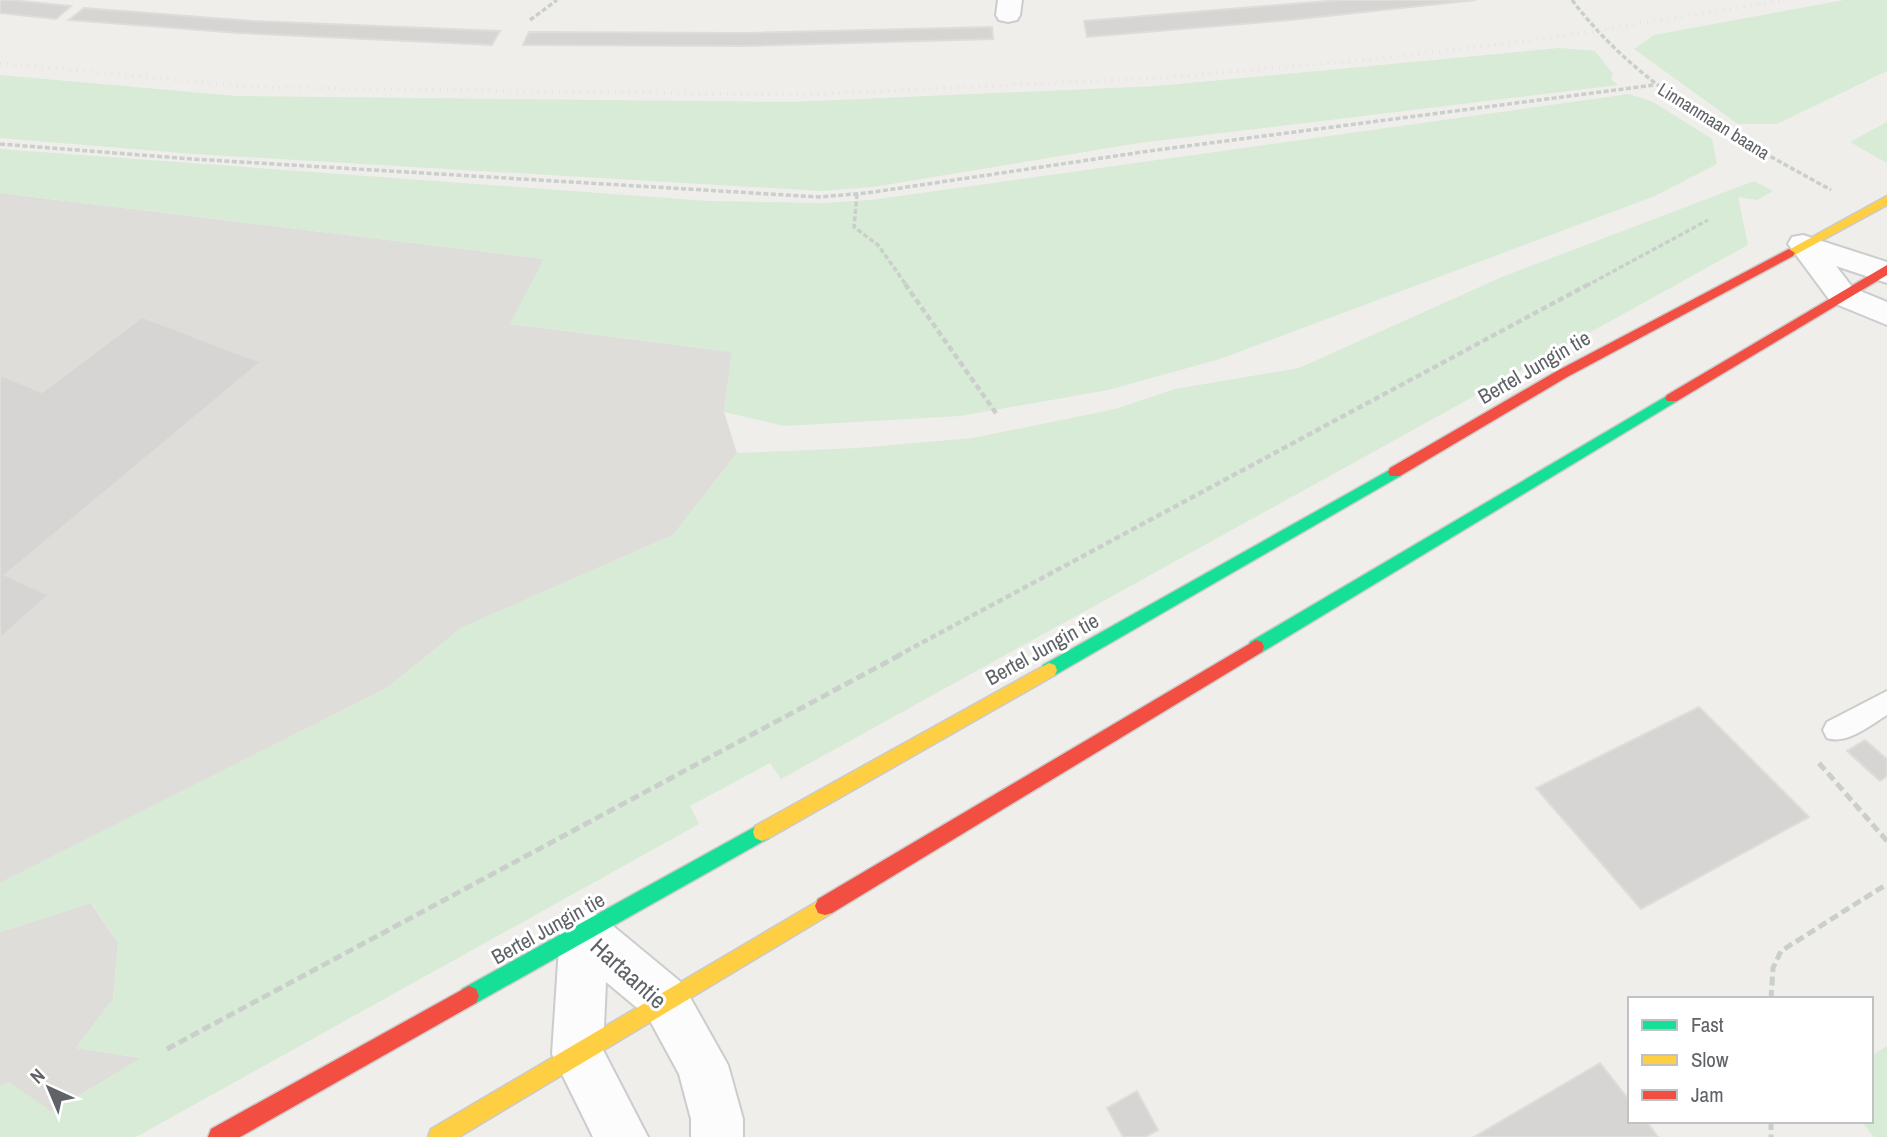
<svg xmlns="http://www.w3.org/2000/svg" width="1887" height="1137" font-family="'Archivo Narrow',sans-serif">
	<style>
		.industrial { fill: #dfddda }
		.green { fill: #d8ebd6 }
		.building { fill: #d6d5d3; stroke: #deddd9; stroke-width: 2 }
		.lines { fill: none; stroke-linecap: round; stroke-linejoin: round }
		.lane-casing { stroke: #cbcccc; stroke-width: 4 }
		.street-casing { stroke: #cbcccc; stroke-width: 4 }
		.fast-casing { stroke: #cacacb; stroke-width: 3 }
		.slow-casing { stroke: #cacacb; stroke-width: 3 }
		.jam-casing { stroke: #cacacb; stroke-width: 3 }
		.path-far2 { stroke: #cacfcc; stroke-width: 3.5; stroke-dasharray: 5 2.5; stroke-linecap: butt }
		.path-far1 { stroke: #cacfcc; stroke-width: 4.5; stroke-dasharray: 6 3.5; stroke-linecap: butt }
		.path { stroke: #cacfcc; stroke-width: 5; stroke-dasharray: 9 4.5; stroke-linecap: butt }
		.lane { fill: #fdfcfc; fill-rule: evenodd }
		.street { fill: #fdfcfc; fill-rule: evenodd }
		.fast { fill: #16e098; fill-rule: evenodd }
		.slow { fill: #ffcf43; fill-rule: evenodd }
		.jam { fill: #f24e42; fill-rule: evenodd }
		.rail { stroke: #e4e4e4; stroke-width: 3.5; stroke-dasharray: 1 6; stroke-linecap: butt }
		.labels { text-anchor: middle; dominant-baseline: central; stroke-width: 6; stroke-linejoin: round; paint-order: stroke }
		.far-street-label { font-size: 18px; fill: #5f6368; stroke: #fff }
		.street-label { font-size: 21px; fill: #5f6368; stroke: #fff }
		.near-street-label { font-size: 24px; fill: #5f6368; stroke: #fff }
	</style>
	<rect width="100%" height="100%" fill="#efeeea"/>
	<path class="industrial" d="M0 193 545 259 510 324 732 352 724 412 737 453 673 535 461 628 387 688 0 883Z
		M91 903 118 943 113 999 76 1048 142 1058 51 1112 9 1082 0 1086V932Z"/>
	<path class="green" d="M1844 0H1887V71L1777 124H1738L1634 49 1654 35Z
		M1559 48 1595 51 1613 74 1611 79 1618 85 1139 143 873 187 821 191 194 154 0 138V75L236 96 792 102 1158 86Z
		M1629 94 1653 102 1712 139 1717 164 1655 196 1220 359 1108 390 960 416 784 426 724 412 732 352 510 324 544 259 0 193V149L708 201 822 203 871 200Z
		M1887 122V163L1850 142Z
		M1754 181 1773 191 1757 200 1738 197 1748 245 781 779 770 763 690 806 699 824 136 1137H0V1086L9 1082 52 1112 141 1058 76 1048 113 999 118 943 92 903 0 932V883L387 688 461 628 673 535 737 453 857 448 973 438 1115 409 1175 389 1299 368 1502 277Z
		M1887 1046V1137H1874L1861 1121H1871V1056Z"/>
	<path class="building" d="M0 0H11L71 6 56 19 0 13Z
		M1339 0H1476L1290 20 1087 37 1084 21Z
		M84 8 253 21 500 31 492 45 239 33 69 20Z
		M992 27 993 39 744 46 523 45 529 32 746 33Z
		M142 317 261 362 5 575 49 595 0 638V375L42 392Z
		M1699 707 1809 817 1641 909 1536 788Z
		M1865 740 1887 759V776L1880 781 1847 751Z
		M1600 1063 1630 1101V1121H1646L1658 1137H1474Z
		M1137 1091 1158 1130 1145 1137H1123L1107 1108Z"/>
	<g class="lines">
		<g class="lane-casing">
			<path id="lane" d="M1887 691V715C1870 725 1847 745 1827 738L1823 730 1827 722Z"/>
		</g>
		<g class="street-casing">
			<path id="street" d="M998 0H1022L1020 15 1017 20 1008 22 999 20 996 15Z
				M1803 235 1887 262V283L1836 266 1853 288 1887 302V325L1831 302 1788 244 1792 237Z
				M584 909 601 916 682 983 728 1065 743 1119V1137H691V1119L679 1074 648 1017 606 982 603 1050 648 1137H593L552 1054 560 932 567 916Z"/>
		</g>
		<g class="fast-casing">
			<path id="fast" d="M1672 393 1679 398 1677 401 1262 652 1256 654 1250 652 1248 647 1250 642Z
				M1395 467 1400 468 1402 472 1400 476 1055 675 1049 677 1043 675 1041 670 1043 665Z
				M762 823 769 826 771 832 769 838 476 1003 469 1006 462 1003 459 996 462 989Z"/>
		</g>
		<g class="slow-casing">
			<path id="slow" d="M1887 196V205L1793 256H1785L1783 253Z
				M1049 663 1055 665 1057 670 1055 675 769 838 762 841 755 838 753 832 755 826Z
				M825 897 832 899 835 906 832 913 459 1137H428L431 1129Z"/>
		</g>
		<g class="jam-casing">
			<path id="jam" d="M1789 249 1795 253 1793 256 1567 377 1400 476H1390L1388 472 1390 468 1557 371Z
				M1887 265V275L1677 401H1667L1665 398 1667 395Z
				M1256 640 1262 642 1264 647 1262 652 832 913 825 915 818 913 815 906 818 899Z
				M469 986 476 989 479 996 476 1003 240 1137H208L211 1129Z"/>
		</g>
		<path class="path-far2" d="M1572 0C1640 90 1734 136 1831 190
			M530 20 557 0
			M0 144 192 159 819 197 867 193 1149 151 1654 85
			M857 194 854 227 878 245 907 286
			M1586 286 1708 220"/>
		<path class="path-far1" d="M905 284 998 416
			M897 656 1589 284"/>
		<path class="path" d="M1819 763 1887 841
			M1771 999 1773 968 1781 951 1887 884
			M167 1049 900 655
			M1771 1121V1137"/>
		<use href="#lane" class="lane"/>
		<use href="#street" class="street"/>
		<use href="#fast" class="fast"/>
		<use href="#slow" class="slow"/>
		<use href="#jam" class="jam"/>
		<path class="rail" d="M0 63 251 87 798 95 1161 78 1378 59 1549 38 1786 0"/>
	</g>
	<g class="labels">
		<g class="far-street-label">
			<text transform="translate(1714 121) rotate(32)">Linnanmaan baana</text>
		</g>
		<g class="street-label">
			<text transform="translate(1534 367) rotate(-30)">Bertel Jungin tie</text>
			<text transform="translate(1042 649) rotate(-29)">Bertel Jungin tie</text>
			<text transform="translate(548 928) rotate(-29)">Bertel Jungin tie</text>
		</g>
		<g class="near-street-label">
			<text transform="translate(629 973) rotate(42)">Hartaantie</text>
		</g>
	</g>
	<rect x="1628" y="997" width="245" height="126" fill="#ffffff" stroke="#bfc1c3" stroke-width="2"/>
	<rect x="1642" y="1020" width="35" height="10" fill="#16e098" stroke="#bfc1c3" stroke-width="2"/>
	<text x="1691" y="1032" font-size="21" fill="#5f6368">Fast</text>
	<rect x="1642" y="1055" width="35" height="10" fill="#ffcf43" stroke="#bfc1c3" stroke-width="2"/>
	<text x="1691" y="1067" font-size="21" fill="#5f6368">Slow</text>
	<rect x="1642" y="1090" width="35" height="10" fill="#f24e42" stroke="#bfc1c3" stroke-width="2"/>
	<text x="1691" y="1102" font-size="21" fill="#5f6368">Jam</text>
	<g transform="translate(49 1088) rotate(316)" stroke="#ffffff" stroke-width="5" paint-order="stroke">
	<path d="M0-5L12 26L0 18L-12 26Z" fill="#5f6368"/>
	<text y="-10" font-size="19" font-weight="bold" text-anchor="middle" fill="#5f6368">N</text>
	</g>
</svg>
